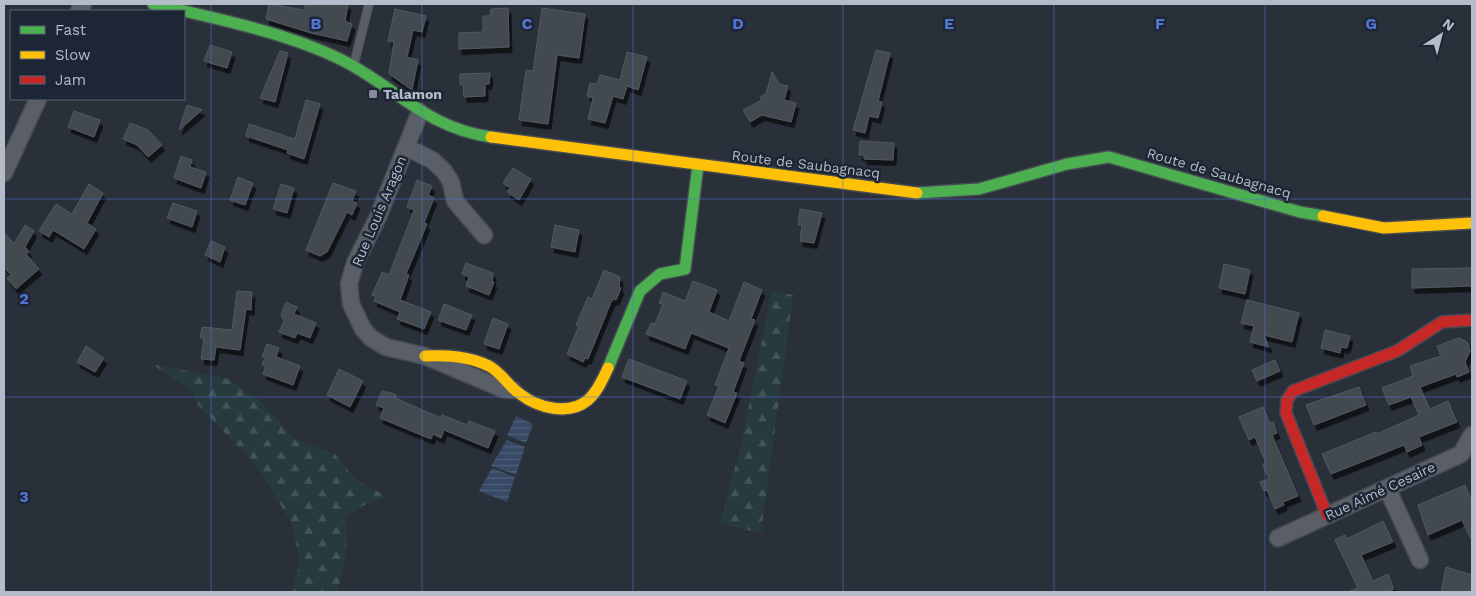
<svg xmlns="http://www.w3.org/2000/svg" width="1476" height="596" font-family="'Work Sans',sans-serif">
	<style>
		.forest { fill: url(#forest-firs) }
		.water { fill: url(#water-rules) }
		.building { fill: #434850; stroke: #525861; filter: url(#shadow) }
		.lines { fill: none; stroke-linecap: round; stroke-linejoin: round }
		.lane-casing { stroke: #464b52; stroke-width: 10 }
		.street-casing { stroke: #464b52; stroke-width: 19 }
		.fast-casing { stroke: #464b52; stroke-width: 14 }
		.slow-casing { stroke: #464b52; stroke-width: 14 }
		.jam-casing { stroke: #464b52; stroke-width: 14 }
		.lane { stroke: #5a5f67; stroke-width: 8 }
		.street { stroke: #5a5f67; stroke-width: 16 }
		.fast { stroke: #4caf50; stroke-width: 11 }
		.slow { stroke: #ffc107; stroke-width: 11 }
		.jam { stroke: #c62828; stroke-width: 11 }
		.grid { fill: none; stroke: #5274d3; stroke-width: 1; stroke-opacity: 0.55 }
		.poi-dot { fill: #848b97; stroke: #1d2634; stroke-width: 2 }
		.labels { text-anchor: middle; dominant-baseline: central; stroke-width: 5; stroke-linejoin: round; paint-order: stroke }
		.poi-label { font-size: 14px; font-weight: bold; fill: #b4bcca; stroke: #1d2634; text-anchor: start }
		.street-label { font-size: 14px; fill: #b4bcca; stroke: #1d2634 }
		.grid-label { font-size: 16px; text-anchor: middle; font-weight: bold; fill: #5274d3; stroke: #1d2634; stroke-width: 5; stroke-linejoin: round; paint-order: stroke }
	</style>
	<defs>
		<pattern id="forest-firs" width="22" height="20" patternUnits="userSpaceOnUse" patternTransform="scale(1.25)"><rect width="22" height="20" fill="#273b3f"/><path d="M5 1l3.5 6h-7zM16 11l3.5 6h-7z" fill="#445559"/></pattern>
		<pattern id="water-rules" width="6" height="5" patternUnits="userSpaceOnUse" patternTransform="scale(1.25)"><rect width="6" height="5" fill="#374965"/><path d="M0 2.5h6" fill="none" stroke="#52617a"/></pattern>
		<filter id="shadow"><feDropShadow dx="3" dy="5.5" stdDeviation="0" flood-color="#0009"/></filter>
	</defs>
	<rect width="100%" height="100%" fill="#2a3039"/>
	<path class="forest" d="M772 291 793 295 761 533 720 524 742 441Z
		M152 364 229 379 260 401 296 440 334 453 356 480 388 497 364 505 346 516 347 546 338 592H291L300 561 292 524 258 467 198 405 193 392Z"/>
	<path class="water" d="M516 416 533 424 526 443 507 435Z
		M507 440 525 447 516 475 491 466Z
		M492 468 515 477 507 502 479 491Z"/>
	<path class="building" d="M269 4 304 10 305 4H348L345 21 352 24 347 41 311 33 266 19Z
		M508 8 509 47 459 49V33L483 32V16H490L491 9Z
		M542 8 585 14 579 58 557 55 548 124 519 120 526 70 533 71Z
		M395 9 426 16 422 32 413 30 407 57 418 60 412 90 389 74 394 42 388 41Z
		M210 45 232 52 227 68 204 61Z
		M876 50 890 53 878 101 882 102 878 118 869 116 865 133 853 130Z
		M280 51 288 53 275 102 260 98Z
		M627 52 647 57 638 90 627 86 623 99 613 96 605 123 588 119 593 98 587 96 590 83 597 84 600 75 620 80Z
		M772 72 779 84 788 86 784 100 796 103 791 122 762 115 750 122 743 110 762 100 760 97 766 94Z
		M490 73 489 84H485V96L464 97 463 85 460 84V74Z
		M306 100 320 104 304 159 287 153 288 150 246 136 249 124 295 139Z
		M187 105 202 110 179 130Z
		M74 111 100 120 94 137 68 127Z
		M130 123 148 130 162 145 148 157 137 145 123 139Z
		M860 141 894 143 893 160 864 159V155H859Z
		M181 156 192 160 190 167 206 172 201 188 174 178Z
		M513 168 531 179 519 200 507 192 510 188 503 183Z
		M238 177 253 183 245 205 230 200Z
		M417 180 432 186 428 195 434 198 424 223 427 224 406 274 409 275 400 300 431 312 424 329 397 319 400 312 374 301 376 296 372 295 382 272 389 275 414 210 407 207Z
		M333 183 356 191 352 201 357 203 352 215 347 212 327 252 320 256 306 250Z
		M89 184 103 193 87 223 96 229 84 249 53 230 49 237 39 231 56 204 72 214Z
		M281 184 294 188 287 213 273 209Z
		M173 203 197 211 192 227 167 218Z
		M800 209 822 213 814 243 800 241 802 225H798Z
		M25 225 34 231 25 247 29 252 26 254 39 269 16 289 7 278 11 275 4 267V232L14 244Z
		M555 225 579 230 575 252 551 247Z
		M211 241 225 247 220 262 205 255Z
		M466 263 493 273 492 282H494L489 295 466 286 469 277 462 274Z
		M1224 264 1250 270 1245 294 1219 288Z
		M1472 268V286L1412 288V269Z
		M604 270 620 277 619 287 621 288 616 300 614 299 611 302 588 359 585 358 583 362 567 354 579 326 576 325 588 297 592 299Z
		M693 281 717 290 709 312 729 321 744 282 762 290 751 319 755 320 739 361 744 363 733 392 737 393 725 423 707 415 719 386 715 385 729 348 691 333 685 349 646 334 651 323 655 324 663 304 659 303 663 292 685 301Z
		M237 291 252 292 251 310 246 309 240 350 216 347 214 360 201 359 204 338H200L202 327 232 330Z
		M1247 300 1299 313 1292 342 1264 335 1269 347 1250 342 1254 326 1241 323Z
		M286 302 297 307 294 314 316 323 310 338 297 333 295 338 279 332 284 321 281 315Z
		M444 304 472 315 466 330 438 320Z
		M493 318 508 324 499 349 484 344Z
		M1325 330 1350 336 1347 348 1341 347 1340 353 1321 348Z
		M1459 338 1467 342 1470 351 1465 362 1469 372 1457 377 1456 374 1420 387 1430 409 1448 401 1457 422 1419 437 1422 445 1407 452 1404 445 1331 474 1322 454 1376 432 1377 434 1419 415 1411 397 1389 405 1382 388 1413 376 1410 366 1441 356 1437 346Z
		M267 344 279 348 276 357 300 366 293 385 263 374 266 366 262 365 265 358 262 357Z
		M86 346 104 358 95 372 77 362Z
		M629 359 687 381 680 399 622 377Z
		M1275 360 1280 371 1257 381 1252 370Z
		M339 369 363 381 350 407 327 395Z
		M1359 387 1366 405 1314 425 1306 405Z
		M382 391 395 394 396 398 404 402 441 418 442 415 467 425 469 421 495 431 488 448 444 430 441 438 433 434 431 439 380 418 384 408 376 405Z
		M1263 407 1270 423 1273 422 1277 433 1272 435 1298 496 1283 502 1284 505 1275 509 1267 490 1264 491 1260 482 1269 479 1263 465 1266 463 1255 437 1249 440 1239 417Z
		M1465 485 1472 501V541L1462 520 1428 535 1418 505Z
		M1383 521 1393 542 1361 555 1373 581 1388 574 1394 589 1387 592H1348L1358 588 1335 540 1345 535 1347 539Z
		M1446 567 1472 575V592H1441Z"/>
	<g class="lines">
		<g class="lane-casing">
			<path id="lane" d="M354 64 369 4"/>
		</g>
		<g class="street-casing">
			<path id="street" d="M79 11 83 4
				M420 112 378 217 355 263 349 284 351 304 363 329 371 338 386 347 425 356 503 389 513 390
				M406 147 432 160 444 171 451 182 455 201 484 235
				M4 173 38 99
				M1387 488 1420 560
				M1278 538 1461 454 1472 435"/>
		</g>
		<g class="fast-casing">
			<path id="fast" d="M153 4C214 18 299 35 353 66 402 94 432 129 491 137
				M917 193 979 189 1067 164 1109 157 1300 212 1323 216
				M608 368 640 291 660 274 685 269 698 165"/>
		</g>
		<g class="slow-casing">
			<path id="slow" d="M491 137 917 193
				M1323 216 1384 228 1472 223
				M425 356C447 355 469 356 489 366 502 373 508 386 520 394 538 408 569 416 588 400 597 392 603 379 608 368"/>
		</g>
		<g class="jam-casing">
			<path id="jam" d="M1327 515 1286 413 1287 400 1293 391 1397 351 1442 322 1472 320"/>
		</g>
		<use href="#lane" class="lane"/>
		<use href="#street" class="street"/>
		<use href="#fast" class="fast"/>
		<use href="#slow" class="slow"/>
		<use href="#jam" class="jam"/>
	</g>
	<path class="grid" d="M211 4V592M422 4V592M633 4V592M843 4V592M1054 4V592M1265 4V592M4 199H1472M4 397H1472"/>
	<rect class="poi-dot" x="368" y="89" width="10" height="10" rx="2.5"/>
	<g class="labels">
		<g class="poi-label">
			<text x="383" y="94">Talamon</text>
		</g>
		<g class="street-label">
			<text transform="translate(806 164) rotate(7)">Route de Saubagnacq</text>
			<text transform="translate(1219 173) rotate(16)">Route de Saubagnacq</text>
			<text transform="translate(379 211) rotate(-67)">Rue Louis Aragon</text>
			<text transform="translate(1380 491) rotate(-25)">Rue Aimé Cesaire</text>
		</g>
	</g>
	<g class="grid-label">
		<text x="316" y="29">B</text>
		<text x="527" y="29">C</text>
		<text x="738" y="29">D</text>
		<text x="949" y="29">E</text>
		<text x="1160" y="29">F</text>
		<text x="1371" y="29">G</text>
		<text x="24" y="304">2</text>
		<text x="24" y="502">3</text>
	</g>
	<rect width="1476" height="596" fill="none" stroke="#b4bcca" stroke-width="10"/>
	<rect x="10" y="10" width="175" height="90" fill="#1d2634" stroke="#596270"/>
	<rect x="20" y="26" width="25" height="8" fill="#4caf50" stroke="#596270"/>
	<text x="55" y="35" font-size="15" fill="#b4bcca">Fast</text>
	<rect x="20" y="51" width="25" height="8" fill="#ffc107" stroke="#596270"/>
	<text x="55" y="60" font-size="15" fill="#b4bcca">Slow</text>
	<rect x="20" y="76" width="25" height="8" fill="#c62828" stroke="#596270"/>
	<text x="55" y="85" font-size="15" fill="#b4bcca">Jam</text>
	<g transform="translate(1441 35) rotate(36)" stroke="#1d2634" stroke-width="4" paint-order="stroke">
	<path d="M0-4L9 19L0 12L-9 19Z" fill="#b4bcca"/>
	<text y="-8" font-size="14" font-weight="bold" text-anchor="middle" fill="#b4bcca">N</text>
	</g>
</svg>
